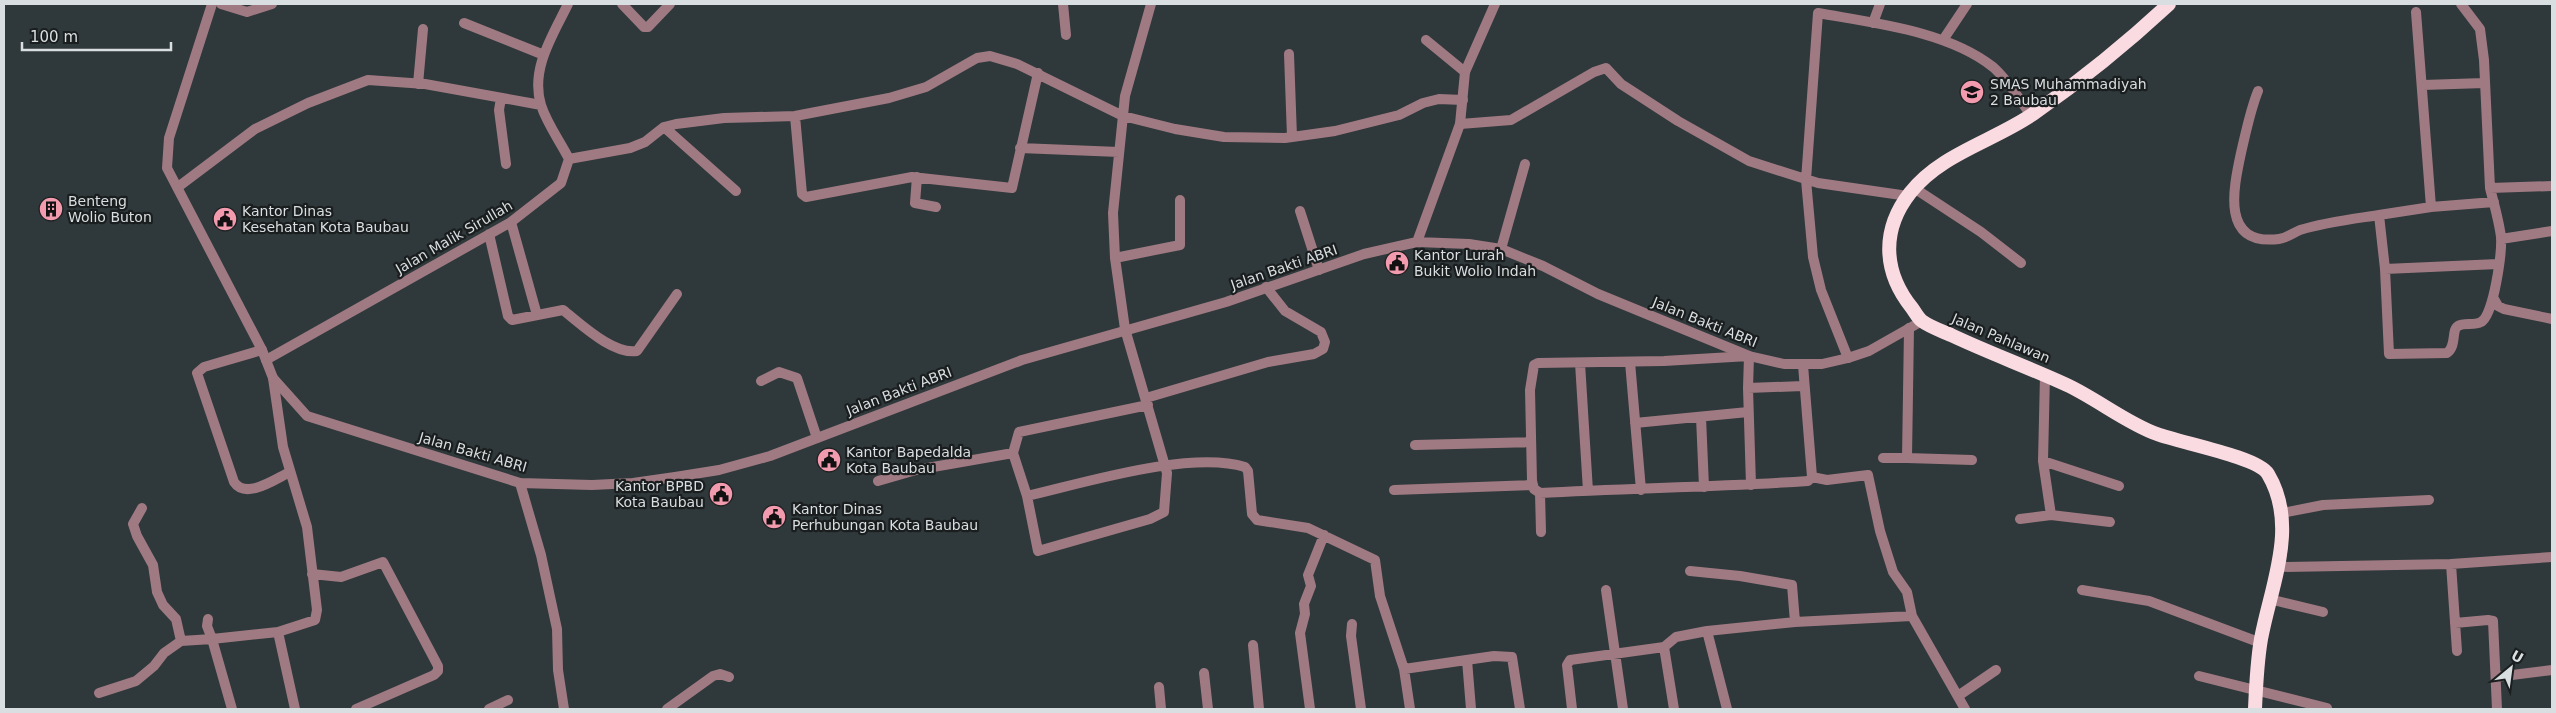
<svg xmlns="http://www.w3.org/2000/svg" width="2556" height="713" font-family="'DejaVu Sans',sans-serif">
	<style>
		.lines { fill: none; stroke-linecap: round; stroke-linejoin: round }
		.minor { stroke: #9f7a82; stroke-width: 10 }
		.tertiary { stroke: #9f7a82; stroke-width: 10 }
		.trunk { stroke: #fadbe1; stroke-width: 14 }
		.labels { text-anchor: middle; dominant-baseline: central; stroke-width: 4.5; stroke-linejoin: round; paint-order: stroke }
		.poi-label { font-size: 14px; fill: #d9dee0; stroke: #1a1e1f; text-anchor: start }
		.street-label { font-size: 14px; fill: #d9dee0; stroke: #1a1e1f }
	</style>
	<rect width="100%" height="100%" fill="#2f383a"/>
	<g class="lines">
		<path class="minor" d="M221 4 247 12 272 4
			M622 4 644 27H648L670 4
			M1063 4 1066 35
			M2461 4 2480 29 2484 60 2490 188 2552 186
			M2416 12 2431 207
			M464 23 544 55
			M1873 23 1880 4
			M1426 40 1465 72
			M1943 40 1967 4
			M1289 54 1292 137
			M418 84 423 29
			M2423 85 2484 83
			M2258 91C2250 111 2246 132 2241 153 2233 190 2221 246 2279 239 2287 238 2293 233 2300 230 2326 222 2353 219 2379 215
			M501 98 499 110 506 164
			M795 116 802 194 806 197 912 177 1012 188 1038 73
			M1460 124 1511 120 1594 72 1606 68 1621 84 1678 121 1749 161 1818 183 1908 196
			M664 127 736 191
			M1020 148 1119 152
			M569 159 630 148 645 142 664 127 676 124 724 118 795 116 889 98 926 87 977 58 990 56 1017 64 1123 116 1175 129 1224 137 1285 138 1335 131 1399 115 1423 103 1439 99 1463 100
			M917 177 915 203 936 207
			M178 187 255 129 308 103 368 80 425 84 541 105
			M1914 188 1981 232 2021 263
			M2490 188C2494 204 2499 221 2501 237 2502 252 2494 315 2481 322 2474 326 2464 322 2458 326 2451 330 2457 346 2447 353L2389 354 2385 269 2379 215 2431 207 2494 202
			M1300 211 1319 270
			M511 222 537 315
			M489 234 508 316 512 320 563 310C581 324 613 355 637 351L677 294
			M2501 239 2552 231
			M1501 249 1525 164
			M1115 258 1180 245V200
			M2385 269 2498 264
			M2494 299 2498 306 2504 309 2552 319
			M1909 328 1907 458 1972 460
			M262 350 204 367 197 373 234 482C246 500 275 479 290 472
			M1848 358 1821 290 1813 257 1806 180 1818 13C1873 23 1948 31 1993 67 2008 80 2019 99 2031 115
			M266 360 511 222 561 183 569 159C560 141 547 124 541 105 530 69 553 35 568 4
			M1630 362 1641 490
			M1580 363 1588 491
			M2045 375 2043 461 2119 486
			M273 378 283 447 307 527 317 610 315 620 278 632 295 709
			M761 381 779 372 797 378 817 438
			M1748 388 1803 386
			M1146 398 1268 362 1314 354 1323 349 1325 342 1321 332 1285 311 1266 287
			M1148 405 1019 432 1013 453 1027 496 1038 551 1150 519 1164 512 1167 473 1125 329 1115 258 1113 213 1125 96 1151 4
			M1701 417 1704 487
			M1635 423 1748 412
			M1415 445 1531 442
			M1883 458H1907
			M2043 461 2051 515
			M878 481 916 470 1013 453
			M520 483 541 555 557 629 558 670 564 709
			M1751 485 1748 388 1749 356 1664 361 1538 363 1534 365 1530 390 1532 481 1534 489 1540 493C1630 488 1719 487 1808 481L1812 477 1803 365
			M1394 490 1533 485
			M1540 493 1541 532
			M1027 496C1084 483 1190 450 1245 467L1248 471 1252 514 1257 520 1308 528 1375 560 1380 596 1404 669 1410 709
			M142 508 133 524 137 536 153 565 157 592 163 605 176 619 181 641
			M2282 513 2323 505 2429 500
			M2020 519 2051 515 2110 522
			M2451 564 2457 651
			M2279 567 2451 564 2552 557
			M1690 571 1740 576 1792 585 1795 622
			M312 574 341 577 383 562 438 666V671L434 675 356 709
			M1606 590 1623 709
			M2082 590 2149 601 2261 643
			M2269 599 2323 612
			M1912 616 1965 709
			M2455 623 2488 620 2493 621 2497 709
			M1352 624 1351 636 1361 709
			M1253 645 1259 709
			M1664 647 1674 709
			M1467 660 1471 709
			M1404 669 1494 656 1512 657 1520 709
			M1204 673 1208 709
			M2199 676 2327 708
			M2496 677 2552 670
			M1159 687 1161 709
			M99 693 136 681 154 666 164 653 181 641 212 639 207 626 208 619
			M1958 696 1996 670
			M232 709 212 639 278 632
			M489 709 508 700
			M667 709 713 676 720 674 729 677
			M1310 709 1300 633 1305 614 1304 604 1311 586 1308 575 1324 535
			M1572 709 1567 665 1570 660 1664 647 1676 637 1707 631
			M1727 709 1707 631 1795 622 1912 616 1907 592 1893 572 1880 531 1868 475 1827 480 1812 477"/>
		<path class="tertiary" d="M212 4 169 138 167 168 262 350 273 378 307 416 520 483 592 485 633 483 675 477 719 470 770 456 1022 360 1226 302 1364 254 1417 242 1469 244 1501 249 1543 266 1598 294 1749 356 1784 364H1822L1848 358 1869 351 1922 321
			M1417 242 1460 124 1465 72 1495 4"/>
		<path class="trunk" d="M2169 4C2127 43 2080 81 2033 114 1994 141 1940 154 1910 193 1881 230 1883 272 1912 308 1915 312 1918 318 1922 321 1930 327 1942 331 1951 335 1989 353 2028 367 2067 385 2097 399 2128 424 2157 434 2181 443 2258 457 2268 474 2299 526 2271 585 2261 639 2257 662 2256 686 2255 709"/>
	</g>
	<defs>
		<g id="school-disc" transform="scale(1.25)"><circle r="9.5" fill="#f29aae" stroke="#1a1e1f"/><path d="M0-5L7-2L0 1L-7-2ZM-4 1L0 2.5L4 1V4Q0 6-4 4Z" fill="#111"/></g>
		<g id="building-disc" transform="scale(1.25)"><circle r="9.5" fill="#f29aae" stroke="#1a1e1f"/><path d="M-4-6H4V6H1V3H-1V6H-4ZM-2.5-4.3h1.7v1.8h-1.7ZM.8-4.3h1.7v1.8H.8ZM-2.5-1h1.7V.8h-1.7ZM.8-1h1.7V.8H.8Z" fill="#111"/></g>
		<g id="civic-disc" transform="scale(1.25)"><circle r="9.5" fill="#f29aae" stroke="#1a1e1f"/><path d="M-.6-6.5H3V-4.5H.6V-3L4-1V1h2V6H-6V1h2V-1L-.6-3ZM-1.2 2.5V6h2.4V2.5Z" fill="#111"/></g>
	</defs>
	<g fill-rule="evenodd">
		<use href="#school-disc" x="1972" y="92"/>
		<use href="#building-disc" x="51" y="209"/>
		<use href="#civic-disc" x="225" y="219"/>
		<use href="#civic-disc" x="1397" y="263"/>
		<use href="#civic-disc" x="829" y="460"/>
		<use href="#civic-disc" x="721" y="494"/>
		<use href="#civic-disc" x="774" y="517"/>
	</g>
	<g class="labels">
		<g class="poi-label">
			<text x="1990" y="84">SMAS Muhammadiyah<tspan x="1990" dy="16">2 Baubau</tspan></text>
			<text x="68" y="201">Benteng<tspan x="68" dy="16">Wolio Buton</tspan></text>
			<text x="242" y="211">Kantor Dinas<tspan x="242" dy="16">Kesehatan Kota Baubau</tspan></text>
			<text x="1414" y="255">Kantor Lurah<tspan x="1414" dy="16">Bukit Wolio Indah</tspan></text>
			<text x="846" y="452">Kantor Bapedalda<tspan x="846" dy="16">Kota Baubau</tspan></text>
			<text x="704" y="486" text-anchor="end">Kantor BPBD<tspan x="704" dy="16">Kota Baubau</tspan></text>
			<text x="792" y="509">Kantor Dinas<tspan x="792" dy="16">Perhubungan Kota Baubau</tspan></text>
		</g>
		<g class="street-label">
			<text transform="translate(454 237) rotate(-30)">Jalan Malik Sirullah</text>
			<text transform="translate(1284 267) rotate(-19)">Jalan Bakti ABRI</text>
			<text transform="translate(1705 322) rotate(22)">Jalan Bakti ABRI</text>
			<text transform="translate(2001 338) rotate(23)">Jalan Pahlawan</text>
			<text transform="translate(899 391) rotate(-21)">Jalan Bakti ABRI</text>
			<text transform="translate(473 452) rotate(16)">Jalan Bakti ABRI</text>
		</g>
	</g>
	<rect width="2556" height="713" fill="none" stroke="#d9dee0" stroke-width="10"/>
	<g transform="translate(2511 668) rotate(29)" stroke="#1a1e1f" stroke-width="4" paint-order="stroke">
	<path d="M0-4L9 19L0 12L-9 19Z" fill="#d9dee0"/>
	<text y="-8" font-size="14" font-weight="bold" text-anchor="middle" fill="#d9dee0">U</text>
	</g>
	<path d="M22 42v8h149v-8" fill="none" stroke="#d9dee0" stroke-width="2.5"/>
	<text x="30" y="42" font-size="15" fill="#d9dee0" stroke="#1a1e1f" stroke-width="4" paint-order="stroke">100 m</text>
</svg>
